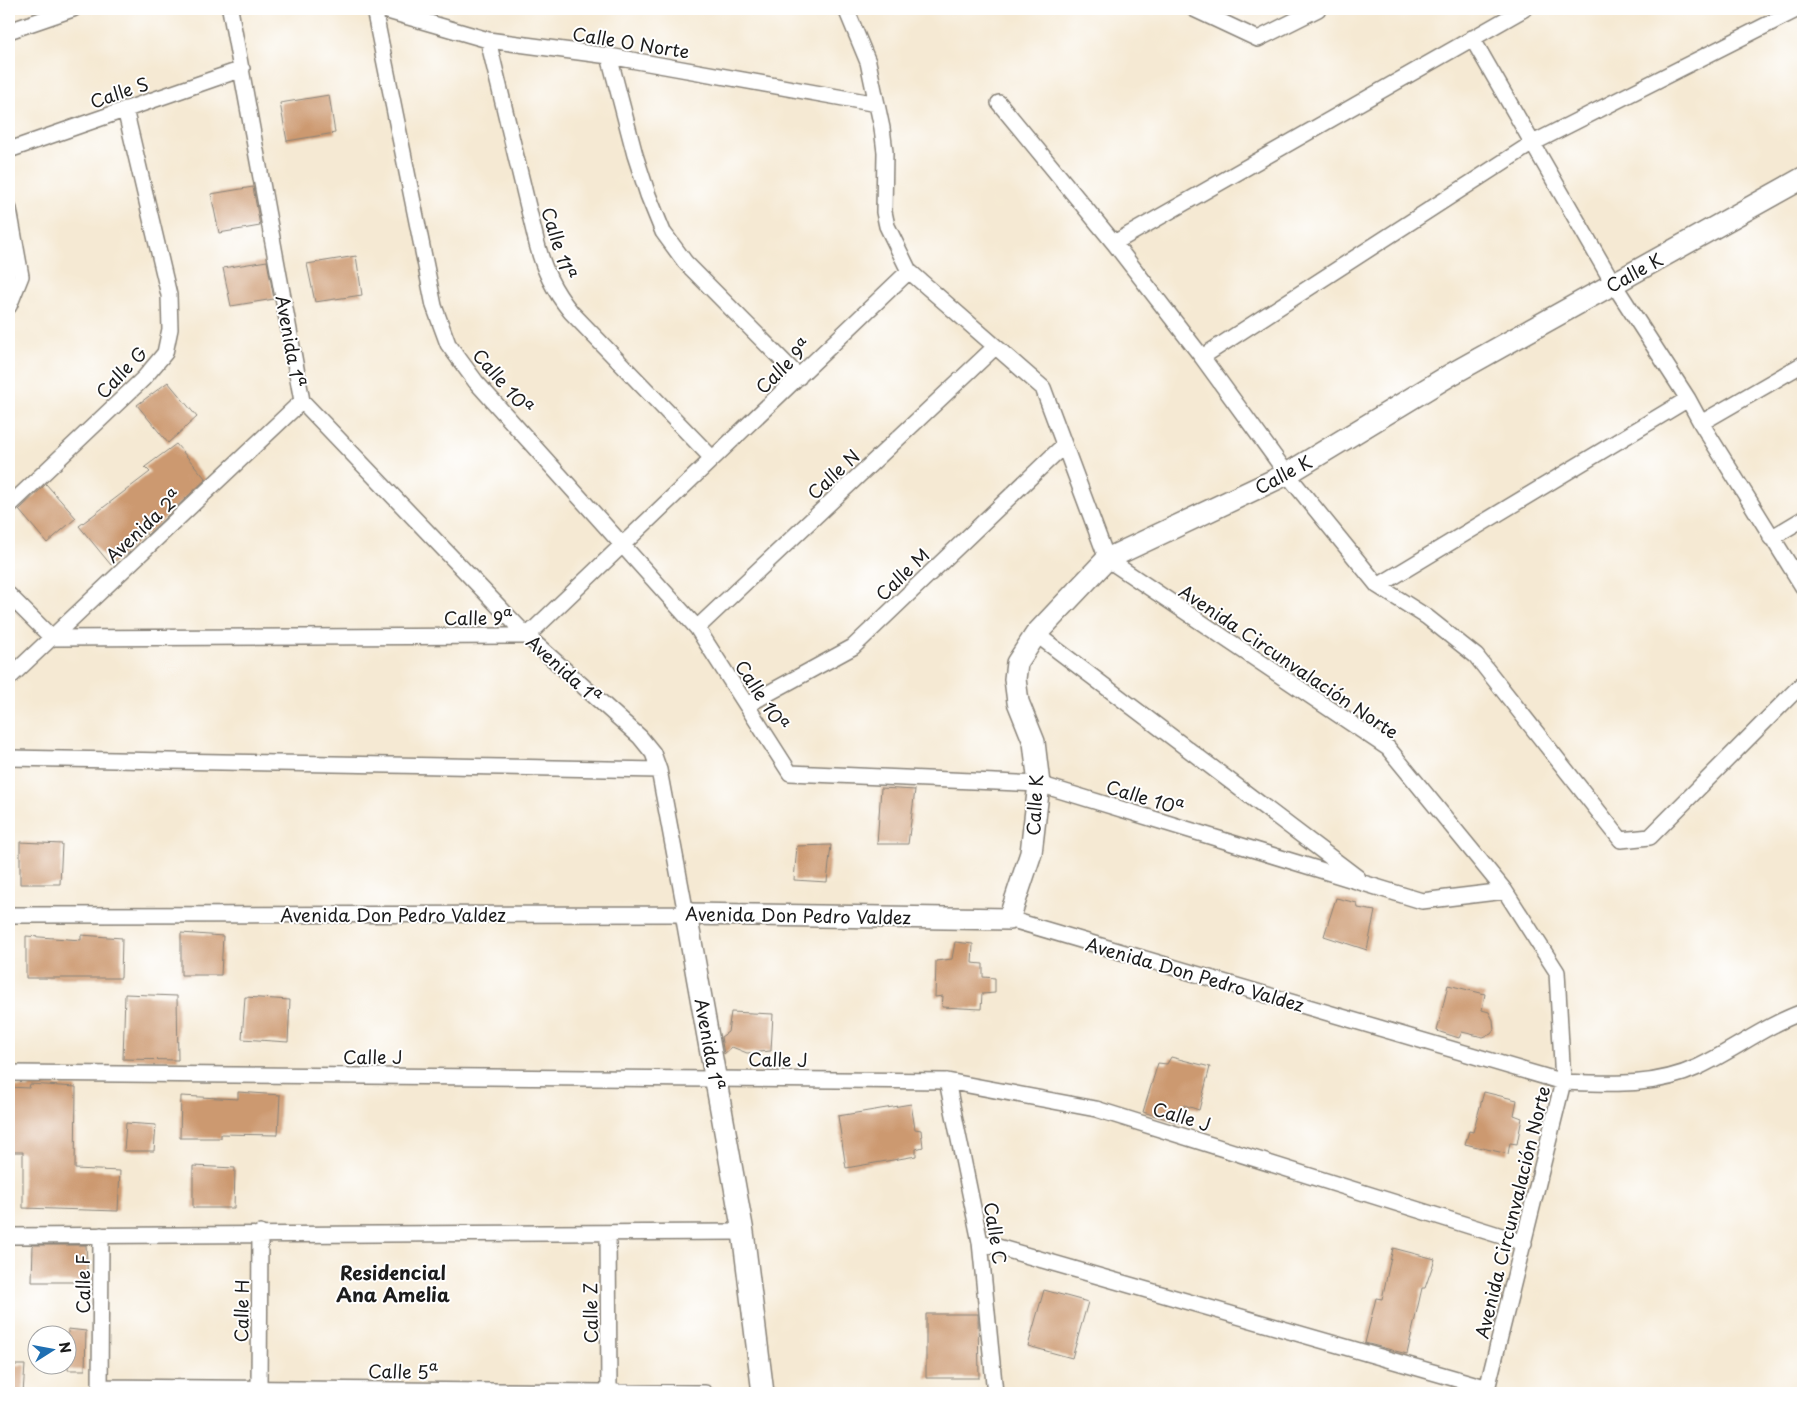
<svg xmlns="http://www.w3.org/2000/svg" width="1812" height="1402" font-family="'Playpen Sans',sans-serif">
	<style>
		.building { fill: #cc996f }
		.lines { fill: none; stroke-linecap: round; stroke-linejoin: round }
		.street-casing { stroke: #888278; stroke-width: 18 }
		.secondary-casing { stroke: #888278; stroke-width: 24 }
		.street { stroke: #fff; stroke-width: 15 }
		.secondary { stroke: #fff; stroke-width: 21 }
		.labels { text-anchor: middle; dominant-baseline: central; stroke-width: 4; stroke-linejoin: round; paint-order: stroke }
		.street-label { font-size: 18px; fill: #1c1c1c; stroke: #fff }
		.neighbourhood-label { font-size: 19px; font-weight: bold; fill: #1c1c1c; stroke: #fff }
	</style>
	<rect width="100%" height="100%" fill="#fff"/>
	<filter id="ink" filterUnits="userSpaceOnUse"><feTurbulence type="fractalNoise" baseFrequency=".02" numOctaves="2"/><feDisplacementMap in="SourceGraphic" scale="10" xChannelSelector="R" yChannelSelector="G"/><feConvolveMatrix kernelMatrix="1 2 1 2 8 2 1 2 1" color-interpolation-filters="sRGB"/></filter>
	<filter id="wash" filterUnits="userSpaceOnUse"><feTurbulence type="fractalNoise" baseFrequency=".0096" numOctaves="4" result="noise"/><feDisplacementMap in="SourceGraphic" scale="20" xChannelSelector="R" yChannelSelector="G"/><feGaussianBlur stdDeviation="1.12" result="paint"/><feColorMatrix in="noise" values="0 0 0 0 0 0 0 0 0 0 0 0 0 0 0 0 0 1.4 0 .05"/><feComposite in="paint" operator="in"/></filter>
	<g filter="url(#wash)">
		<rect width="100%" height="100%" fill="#f5e9d3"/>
		<g id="blocks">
			<path class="building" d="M329 95 335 133 287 141 280 103Z
				M253 187 260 226 219 233 211 194Z
				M356 256 362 295 315 302 307 264Z
				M267 261 274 299 231 306 223 268Z
				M168 382 197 417 168 443 137 405Z
				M176 444 206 479 147 535 146 533 111 565 79 526 150 472 145 467Z
				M46 484 76 518 47 543 19 510Z
				M881 788 915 790 908 844H877Z
				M20 842 62 844 60 884H20Z
				M831 845 827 882 794 880 797 846Z
				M1336 898 1357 903 1358 908 1375 911 1367 950 1324 936Z
				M181 933 223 936 221 975H181Z
				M81 935 122 938 121 978H26V936L81 940Z
				M955 942 973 944 972 963 983 964V977L995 978V993L982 994 981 1009 942 1007 943 996 935 997 936 961 952 959Z
				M1448 985 1485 994 1482 1010 1489 1012 1493 1020 1494 1030 1491 1034 1483 1037 1462 1032 1459 1038 1437 1031Z
				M125 994 177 996 178 1060 123 1059Z
				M245 997 290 1000 288 1042 242 1039Z
				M731 1012 773 1014 771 1051 747 1053 732 1047 724 1054 721 1037 728 1032Z
				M1171 1057 1210 1067 1199 1110 1184 1105 1179 1123 1143 1112 1158 1063 1167 1064Z
				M30 1084 76 1087 75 1169 120 1171 118 1211 23 1208V1152H9V1087L29 1088Z
				M238 1092 280 1095 278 1135 221 1134V1138H180L181 1096 238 1099Z
				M1484 1092 1517 1100 1514 1115 1522 1118 1517 1144 1510 1143 1508 1154 1465 1144 1469 1131 1473 1132Z
				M911 1104 915 1129 921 1130 923 1147 916 1149V1156L846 1168 838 1116Z
				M126 1123 156 1125 154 1151H124Z
				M193 1166 235 1168 234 1208H193Z
				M33 1245H86L88 1282H32Z
				M1393 1248 1435 1259 1425 1288H1422L1407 1354 1365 1343 1376 1298 1382 1299Z
				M1044 1290 1088 1302 1072 1358 1028 1346Z
				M926 1314H978L979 1378H926Z
				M68 1329 86 1331 85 1370H68Z
				M9 1365H25L23 1393H9Z"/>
		</g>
	</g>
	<g filter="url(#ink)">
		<use href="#blocks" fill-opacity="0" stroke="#888278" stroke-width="1"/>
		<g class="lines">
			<g class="street-casing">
				<path id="street" d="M374 9 434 306 448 344 476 382 697 628 790 773 1039 784 1422 901 1505 891
					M381 9 488 40 609 56 877 104
					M846 9 868 62 882 128 885 152 884 212 887 226 909 271 1043 388 1107 559 1388 748 1505 891 1557 972 1563 1082 1486 1393
					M1194 9 1258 39 1318 9
					M1798 9 1531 144 1202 357 1287 474 1378 586 1427 617 1476 656 1621 840 1650 837 1803 683
					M9 31 73 9
					M1472 38 1613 283 1688 399 1701 423 1803 587
					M488 40 537 244C544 270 553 290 571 312L712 458
					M609 56 635 155 648 195 663 232 685 262 799 377
					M999 103 1114 243 1202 357
					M9 150 242 69
					M9 209 21 276 9 306
					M1114 243 1524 9
					M1701 423 1803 364
					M9 506 144 378 165 353 170 329 169 295 125 109
					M1771 538 1803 519
					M1378 586 1688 399
					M9 595 52 638 527 636 909 271
					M697 628 995 347
					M1036 634 1358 878
					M9 678 302 401
					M747 705 853 647 1064 445
					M9 758 659 770
					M9 915 686 914 659 770 653 753 640 737 527 636 302 401 230 9
					M1009 919 1563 1082C1610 1084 1655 1087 1698 1067 1734 1050 1766 1025 1803 1012
					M9 1073 947 1081 1096 1109 1524 1243
					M947 1081 980 1242 995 1393
					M608 1233 609 1392
					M9 1236 743 1232
					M980 1242 1488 1388
					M100 1387 705 1393
					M259 1389 260 1233
					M100 1393 101 1235"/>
			</g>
			<g class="secondary-casing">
				<path id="secondary" d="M763 1393 743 1232 686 914 1009 919 1031 853 1039 784 1034 742 1018 702 1015 679 1017 663 1036 634 1107 559 1287 474 1450 375 1803 178"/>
			</g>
			<use href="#street" class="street"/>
			<use href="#secondary" class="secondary"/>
		</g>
	</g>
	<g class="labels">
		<g class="street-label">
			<text transform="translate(631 42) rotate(9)">Calle O Norte</text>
			<text transform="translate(119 92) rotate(-19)">Calle S</text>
			<text transform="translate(559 243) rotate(73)">Calle 11ª</text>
			<text transform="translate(1634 272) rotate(-29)">Calle K</text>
			<text transform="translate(291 341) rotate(80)">Avenida 1ª</text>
			<text transform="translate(783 366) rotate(-44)">Calle 9ª</text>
			<text transform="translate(121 372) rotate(-46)">Calle G</text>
			<text transform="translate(503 381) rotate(49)">Calle 10ª</text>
			<text transform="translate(833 474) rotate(-43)">Calle N</text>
			<text transform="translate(1283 474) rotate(-28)">Calle K</text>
			<text transform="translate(143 526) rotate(-43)">Avenida 2ª</text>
			<text transform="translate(902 574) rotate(-44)">Calle M</text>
			<text x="478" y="617">Calle 9ª</text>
			<text transform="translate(1289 661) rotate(34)">Avenida Circunvalación Norte</text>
			<text transform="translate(564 669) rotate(42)">Avenida 1ª</text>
			<text transform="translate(762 695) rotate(57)">Calle 10ª</text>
			<text transform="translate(1145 797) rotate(17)">Calle 10ª</text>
			<text transform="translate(1034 805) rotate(-87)">Calle K</text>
			<text x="393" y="914">Avenida Don Pedro Valdez</text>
			<text transform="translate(798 915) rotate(1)">Avenida Don Pedro Valdez</text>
			<text transform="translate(1195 974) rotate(16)">Avenida Don Pedro Valdez</text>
			<text transform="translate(710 1044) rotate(80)">Avenida 1ª</text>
			<text x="373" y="1056">Calle J</text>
			<text transform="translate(778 1059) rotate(1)">Calle J</text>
			<text transform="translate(1182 1116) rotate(17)">Calle J</text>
			<text transform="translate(1512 1212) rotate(-76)">Avenida Circunvalación Norte</text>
			<text transform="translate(996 1233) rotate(81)">Calle C</text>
			<text transform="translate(82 1284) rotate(-90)">Calle F</text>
			<text transform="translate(241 1311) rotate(-89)">Calle H</text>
			<text transform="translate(590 1313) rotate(-91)">Calle Z</text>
			<text transform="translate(403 1371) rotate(1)">Calle 5ª</text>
		</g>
		<g class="neighbourhood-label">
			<text x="393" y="1272">Residencial<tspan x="393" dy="22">Ana Amelia</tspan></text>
		</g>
	</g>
	<rect width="1812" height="1402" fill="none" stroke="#fff" stroke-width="30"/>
	<g transform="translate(52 1350) rotate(79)"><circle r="24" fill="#ffffff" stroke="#a4a4a4"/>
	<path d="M0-4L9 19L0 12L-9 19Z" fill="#1f6fb2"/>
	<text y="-8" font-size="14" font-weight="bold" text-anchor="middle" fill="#1c1c1c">N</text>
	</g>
</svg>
